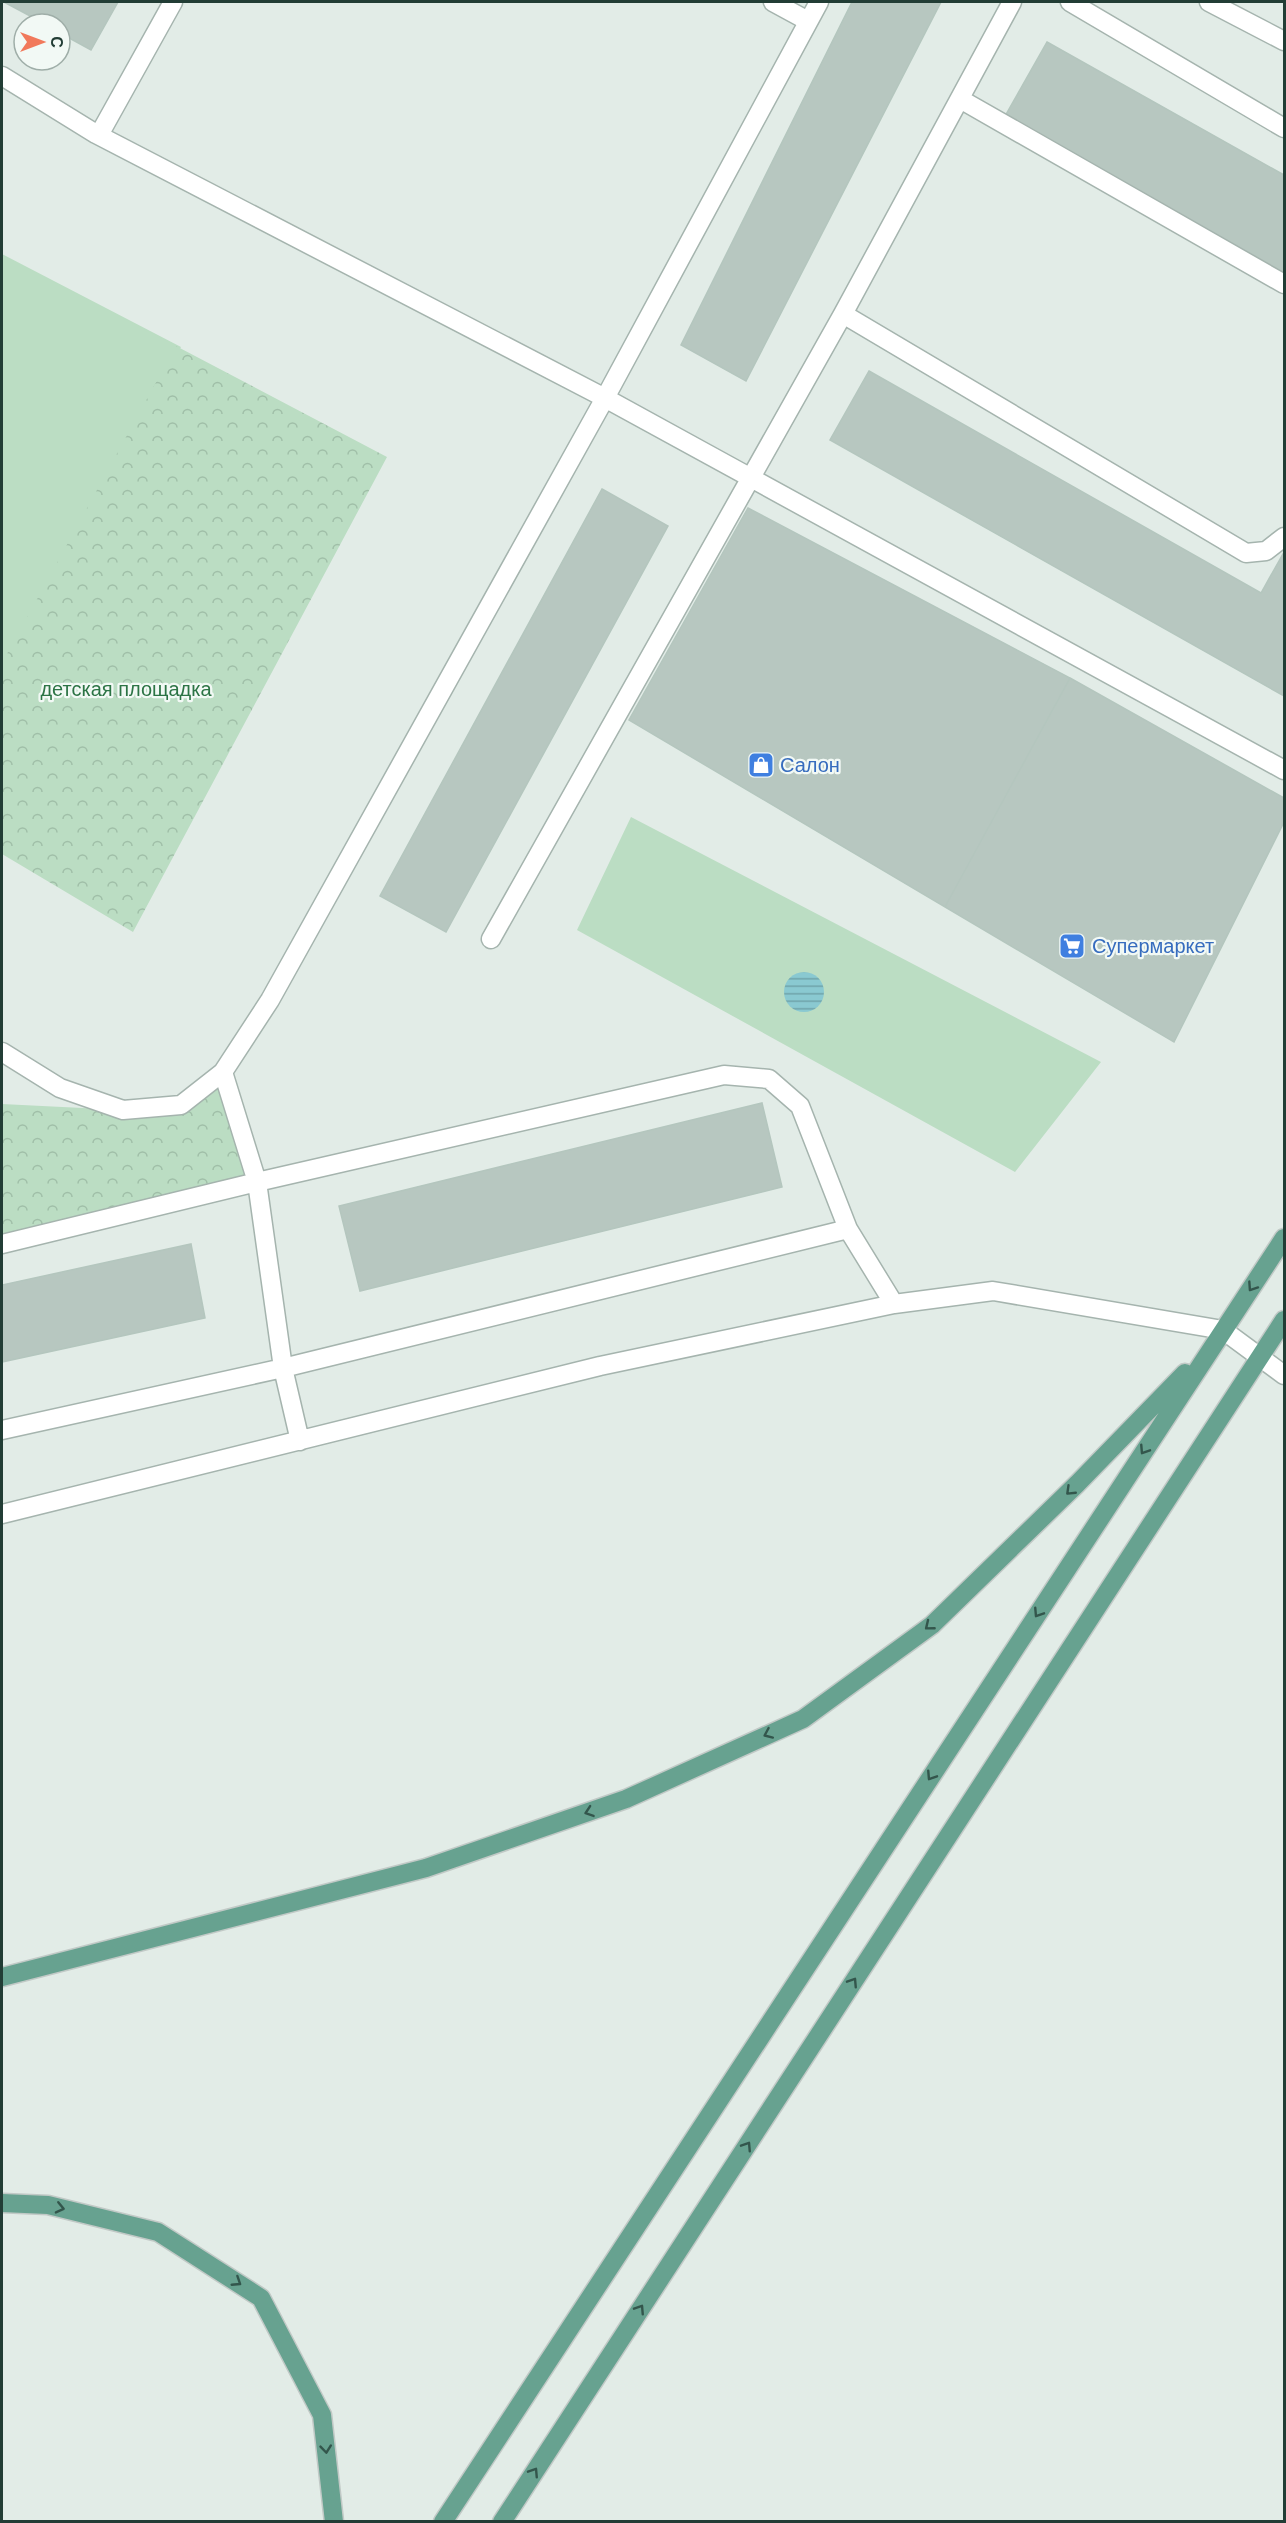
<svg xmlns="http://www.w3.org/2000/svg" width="1286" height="2523" font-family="Helvetica,sans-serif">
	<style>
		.grass { fill: #bbddc3 }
		.park { fill: url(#park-crowns) }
		.water { fill: url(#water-rules) }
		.building { fill: #b7c7c0; stroke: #b4c6be; stroke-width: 1.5 }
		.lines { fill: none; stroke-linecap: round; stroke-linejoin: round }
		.minor-casing { stroke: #a5b4ae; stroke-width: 21 }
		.major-casing { stroke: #c1c9c6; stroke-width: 21 }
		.minor { stroke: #fff; stroke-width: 18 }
		.major { stroke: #67a290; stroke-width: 18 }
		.oneway { stroke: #33564c }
		.labels { text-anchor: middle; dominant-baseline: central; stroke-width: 4.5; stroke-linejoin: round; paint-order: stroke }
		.park-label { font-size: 20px; fill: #2c7445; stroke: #f2f9f5 }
		.shop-label { font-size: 20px; fill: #366cbe; stroke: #f2f9f5; text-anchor: start }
	</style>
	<defs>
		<pattern id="park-crowns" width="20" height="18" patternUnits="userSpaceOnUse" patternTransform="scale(1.5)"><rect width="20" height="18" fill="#bbddc3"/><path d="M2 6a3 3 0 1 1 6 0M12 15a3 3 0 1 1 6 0" fill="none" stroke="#a0bfa8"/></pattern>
		<pattern id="water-rules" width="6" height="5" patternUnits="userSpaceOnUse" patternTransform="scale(1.5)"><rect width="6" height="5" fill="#8ac9d1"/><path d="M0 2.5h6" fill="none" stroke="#70a4aa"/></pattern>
	</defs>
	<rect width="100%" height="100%" fill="#e2ece7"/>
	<path class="grass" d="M2 254 181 347 2 667Z
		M631 817 1101 1062 1015 1172 577 930Z"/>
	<path class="park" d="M176 346 387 457 133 932 2 854V663Z
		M223 1072 257 1182 2 1244V1104L123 1110 181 1106Z"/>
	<path class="water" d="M784 992a20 20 0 1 1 40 0a20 20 0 1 1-40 0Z"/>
	<path class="building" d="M4 2H118L91 50 60 33V24H45Z
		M852 2H941L746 381 681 345Z
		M1047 42 1284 175V276L1004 118Z
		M869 371 1261 593 1284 552V696L830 440Z
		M602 489 668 526 446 932 380 896Z
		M748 508 1070 678 945 907 629 720Z
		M1070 678 1284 798V822L1174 1042 945 907Z
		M762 1103 782 1187 360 1291 339 1206Z
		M191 1244 205 1318 2 1362V1285Z"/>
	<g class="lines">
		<g class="minor-casing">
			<path id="minor" d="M773 2 808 21
				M1070 2 1284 128
				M1209 2 1284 41
				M2 76 96 134 605 398 1284 770
				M960 99 1284 284
				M99 135 173 2
				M843 314 1246 553 1266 551 1284 537
				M491 939 843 314 1012 2
				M2 1052 60 1088 123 1110 181 1105 223 1072 270 1000 605 398 819 2
				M223 1072 257 1182 283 1368 300 1441
				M2 1244 257 1182 724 1075 769 1079 800 1106 848 1229 894 1304
				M2 1430 283 1368 848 1229
				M2 1514 600 1366 894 1304 993 1291 1223 1330 1284 1375"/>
		</g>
		<g class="major-casing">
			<path id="major" d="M2 1977 426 1868 626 1799 803 1719 932 1625 1077 1484 1185 1373
				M2 2203 48 2205 158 2232 261 2298 322 2415 334 2522
				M443 2522 1284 1238
				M502 2522 1284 1320"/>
		</g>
		<use href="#minor" class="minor"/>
		<use href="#major" class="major"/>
	</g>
	<defs><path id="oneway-chevron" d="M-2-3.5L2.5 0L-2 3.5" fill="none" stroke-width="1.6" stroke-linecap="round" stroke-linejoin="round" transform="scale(1.5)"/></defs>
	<g class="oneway">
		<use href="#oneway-chevron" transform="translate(1252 1287) rotate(124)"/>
		<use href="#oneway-chevron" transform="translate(1144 1450) rotate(123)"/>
		<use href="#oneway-chevron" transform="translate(1070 1491) rotate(136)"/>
		<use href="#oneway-chevron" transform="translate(1038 1613) rotate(123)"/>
		<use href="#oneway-chevron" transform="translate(929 1626) rotate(141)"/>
		<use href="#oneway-chevron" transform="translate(768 1734) rotate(156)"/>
		<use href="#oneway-chevron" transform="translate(931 1776) rotate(123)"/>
		<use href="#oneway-chevron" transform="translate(589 1812) rotate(161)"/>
		<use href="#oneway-chevron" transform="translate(853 1982) rotate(-57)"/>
		<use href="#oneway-chevron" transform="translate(747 2146) rotate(-57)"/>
		<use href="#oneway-chevron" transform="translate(60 2208) rotate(13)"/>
		<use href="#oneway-chevron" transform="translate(237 2282) rotate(33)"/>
		<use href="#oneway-chevron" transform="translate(640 2309) rotate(-57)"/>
		<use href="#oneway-chevron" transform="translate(326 2449) rotate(84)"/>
		<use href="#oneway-chevron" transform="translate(534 2472) rotate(-57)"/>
	</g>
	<defs>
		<g id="shop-square" transform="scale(1.35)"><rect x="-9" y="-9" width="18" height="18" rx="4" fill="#3f7fe0" stroke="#f2f9f5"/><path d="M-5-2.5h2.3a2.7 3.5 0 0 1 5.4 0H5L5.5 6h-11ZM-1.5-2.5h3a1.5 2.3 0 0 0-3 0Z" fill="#fff"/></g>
		<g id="supermarket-square" transform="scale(1.35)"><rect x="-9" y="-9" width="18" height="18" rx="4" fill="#3f7fe0" stroke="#f2f9f5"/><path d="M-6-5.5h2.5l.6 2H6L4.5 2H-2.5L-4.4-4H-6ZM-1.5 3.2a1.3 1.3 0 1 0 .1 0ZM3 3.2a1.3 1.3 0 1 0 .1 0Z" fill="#fff"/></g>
	</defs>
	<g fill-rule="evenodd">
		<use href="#shop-square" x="761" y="765"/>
		<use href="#supermarket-square" x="1072" y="946"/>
	</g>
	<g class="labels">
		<g class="park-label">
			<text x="126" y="689">детская площадка</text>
		</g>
		<g class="shop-label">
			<text x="780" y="765">Салон</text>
			<text x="1092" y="946">Супермаркет</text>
		</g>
	</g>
	<rect width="1286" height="2523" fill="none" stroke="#223d35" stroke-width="6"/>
	<g transform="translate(42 42) rotate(90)"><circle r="28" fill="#f2f9f5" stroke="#9faea8" stroke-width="1.5"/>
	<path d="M0-4.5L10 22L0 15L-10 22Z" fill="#f1795b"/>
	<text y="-9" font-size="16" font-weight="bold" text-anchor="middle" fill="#223d35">С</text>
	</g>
</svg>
